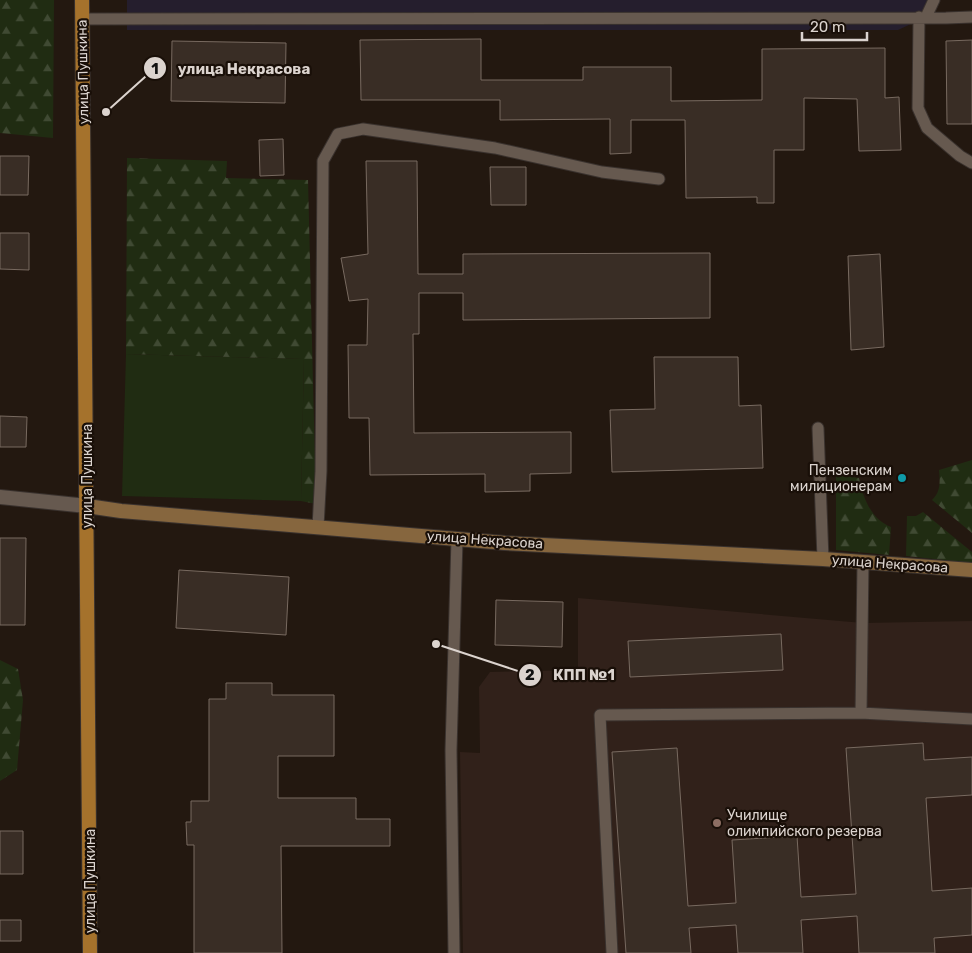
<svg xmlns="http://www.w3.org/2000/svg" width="972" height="953" font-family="Rubik,sans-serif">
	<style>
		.education { fill: #31211a }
		.medical { fill: #251e2d }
		.green { fill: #202c12 }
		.forest { fill: url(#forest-firs) }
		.building { fill: #392d25; stroke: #786a60 }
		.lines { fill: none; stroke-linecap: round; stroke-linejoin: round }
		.service-casing { stroke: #3a322e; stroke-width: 13 }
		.minor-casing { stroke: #3a322e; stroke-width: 16 }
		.secondary-casing { stroke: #3a322e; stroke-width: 16 }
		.primary-casing { stroke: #3a322e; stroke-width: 16 }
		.service { stroke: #66594f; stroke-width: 11 }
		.minor { stroke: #66594f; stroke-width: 14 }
		.secondary { stroke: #86663e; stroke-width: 14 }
		.primary { stroke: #a5722c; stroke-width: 14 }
		.culture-dot { fill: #0f9aa8; stroke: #190f08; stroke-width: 2 }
		.education-dot { fill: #8d6e63; stroke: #190f08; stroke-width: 2 }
		.labels { text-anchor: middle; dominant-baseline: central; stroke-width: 4.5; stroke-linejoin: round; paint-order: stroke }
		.street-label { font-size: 14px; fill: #dbd3ce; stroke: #190f08 }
		.poi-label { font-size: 14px; fill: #dbd3ce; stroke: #190f08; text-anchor: end }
		.leader { fill: none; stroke: #dbd3ce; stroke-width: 2 }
		.callout-dot { fill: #dbd3ce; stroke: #190f08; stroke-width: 2 }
		.mark-label { font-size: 15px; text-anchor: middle; font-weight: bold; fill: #111 }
		.callout-label { font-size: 15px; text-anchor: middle; font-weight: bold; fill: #dbd3ce; stroke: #190f08; stroke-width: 4.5; stroke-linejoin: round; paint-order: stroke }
	</style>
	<defs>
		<pattern id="forest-firs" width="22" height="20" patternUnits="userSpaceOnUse" patternTransform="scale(1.25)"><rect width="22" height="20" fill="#202c12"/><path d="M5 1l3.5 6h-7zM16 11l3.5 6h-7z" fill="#404a33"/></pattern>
	</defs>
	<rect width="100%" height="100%" fill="#231810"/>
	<path class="education" d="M578 598 863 623 972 621V953H463L460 752 480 753 479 687 490 672 578 670Z"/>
	<path class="medical" d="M127 0H927L926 17 898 30H127Z"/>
	<path class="green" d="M126 354 304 359 301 501 122 496Z"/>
	<path class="forest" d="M0 0H54L53 138 0 133Z
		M127 158 227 161 226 178 308 180 316 504 301 501 304 359 126 354Z
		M972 460V533L932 500C941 492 940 481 939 470Z
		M836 475 859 478C863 498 871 519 891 527L889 555 836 550Z
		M923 512 972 552V563L906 556 907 516H916Z
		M0 660 18 669 23 700 17 770 0 781Z"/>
	<path class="building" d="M481 39V80H583V67H671V101L762 100V49L885 48V98L899 97 901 150 859 151 857 99 804 98V150H774V203H757V197L686 198 685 120H631V153L610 154V119L500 120V100H361L360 40Z
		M972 40V124H947L946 41Z
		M172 41 286 43 285 103 171 101Z
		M283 139 284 175 260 176 259 140Z
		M0 156H29L28 195H0Z
		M366 161H417L418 274H463V254L710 253V318L463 320V293H419V334H413L414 433 571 432V473L530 474V491L485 492V474L370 475 369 418H349L348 345H367L368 299 349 301 341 258 368 254Z
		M490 167H526V205H491Z
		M0 233H29V270L0 269Z
		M880 254 884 347 851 350 848 256Z
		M654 357H738L739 406 761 405 763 468 612 472 610 410 655 409Z
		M0 416 27 417 26 447H0Z
		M0 538H26L25 625H0Z
		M179 570 289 577 286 635 176 628Z
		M496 600 563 602 562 647 495 645Z
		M781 634 783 670 630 677 628 641Z
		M226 683H272V695H334V756H278V798H356V819H390V846H281L282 953H194V845H187L186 822H191V801H209V699H226Z
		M923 743 924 760 972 757V795L926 798 932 891 972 888V935L934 938 935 953H859L857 916 801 920 803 953H738L736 925 689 928 691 953H626L612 752 677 748 688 906 736 903 732 840 797 836 801 897 856 894 846 748Z
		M0 831H23V874H0Z
		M0 920H21V941H0Z"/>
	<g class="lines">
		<g class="service-casing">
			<path id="service" d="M919 17 918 108 927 128 960 156 972 163
				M926 17 934 0
				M83 19 946 18 972 17
				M818 428 823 559
				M318 527 321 471 323 161 338 134 363 129 495 148 602 172 659 179
				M861 713 863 562
				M454 953 451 750 457 539
				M612 953 600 715 861 713 972 719"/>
		</g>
		<g class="minor-casing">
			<path id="minor" d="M0 497 87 506"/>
		</g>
		<g class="secondary-casing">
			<path id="secondary" d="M87 506 121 511 505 543 823 559 972 570"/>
		</g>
		<g class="primary-casing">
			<path id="primary" d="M82 0 90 953"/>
		</g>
		<use href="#service" class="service"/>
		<use href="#minor" class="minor"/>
		<use href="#secondary" class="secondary"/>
		<use href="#primary" class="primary"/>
	</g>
	<circle class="culture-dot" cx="902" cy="478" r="5"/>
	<circle class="education-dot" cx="717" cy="823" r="5"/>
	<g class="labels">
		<g class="street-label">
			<text transform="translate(83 72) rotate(-91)">улица Пушкина</text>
			<text transform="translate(87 476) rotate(-90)">улица Пушкина</text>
			<text transform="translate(485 540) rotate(4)">улица Некрасова</text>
			<text transform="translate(890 564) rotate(4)">улица Некрасова</text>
			<text transform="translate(90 881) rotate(-90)">улица Пушкина</text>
		</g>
		<g class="poi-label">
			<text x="892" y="470">Пензенским<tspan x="892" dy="16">милиционерам</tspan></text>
			<text x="727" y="815" text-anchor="start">Училище<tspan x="727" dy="16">олимпийского резерва</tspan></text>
		</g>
	</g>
	<path class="leader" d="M106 112L155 68M436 644L530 675"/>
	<g class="callout-dot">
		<circle cx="106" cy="112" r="5"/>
		<circle cx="436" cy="644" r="5"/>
		<circle cx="155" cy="68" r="12"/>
		<circle cx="530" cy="675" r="12"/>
	</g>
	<g class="mark-label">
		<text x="155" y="74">1</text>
		<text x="530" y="680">2</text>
	</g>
	<g class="callout-label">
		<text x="244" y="74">улица Некрасова</text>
		<text x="584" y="680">КПП №1</text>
	</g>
	<path d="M802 32v8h65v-8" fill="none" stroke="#dbd3ce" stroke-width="2.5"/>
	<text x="810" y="32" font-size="15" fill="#dbd3ce" stroke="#190f08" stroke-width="4" paint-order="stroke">20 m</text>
</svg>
